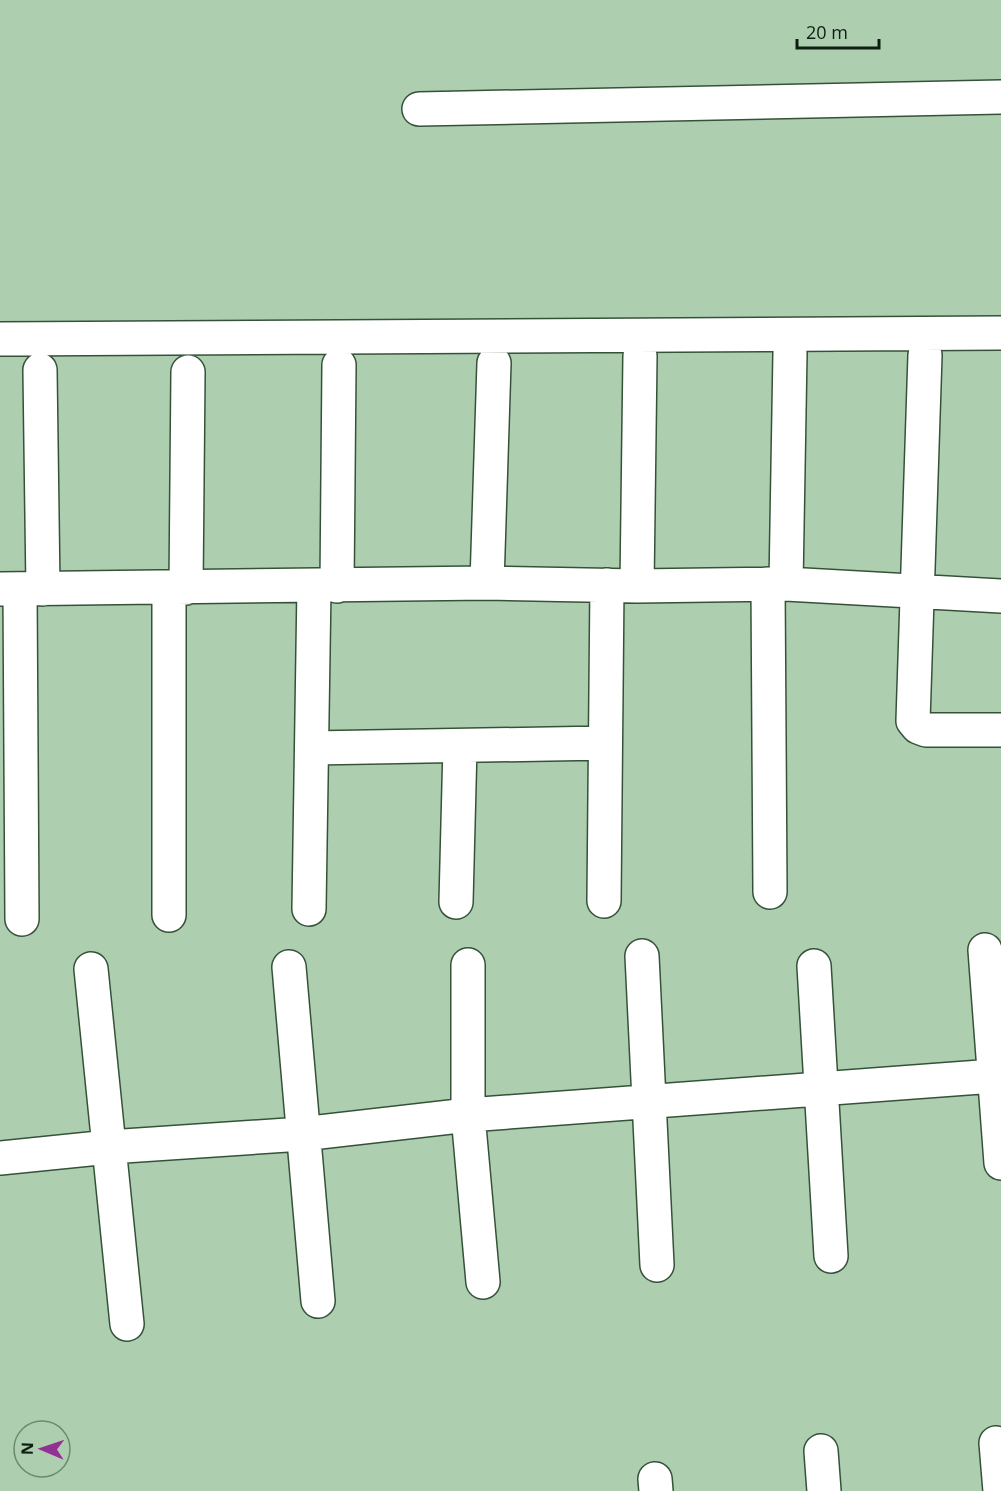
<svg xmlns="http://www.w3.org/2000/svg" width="1001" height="1491" font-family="'Open Sans',sans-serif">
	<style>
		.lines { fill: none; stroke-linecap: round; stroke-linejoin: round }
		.minor-casing { stroke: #355239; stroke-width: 36 }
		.minor { stroke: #fff; stroke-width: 33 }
	</style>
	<rect width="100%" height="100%" fill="#adcfb0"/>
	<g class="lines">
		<g class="minor-casing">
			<path id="minor" d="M419 109 1001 97
				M0 339 1001 333
				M925 355 913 721 918 727 926 730H1001
				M40 370 43 589
				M487 583 494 363
				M768 584 770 892
				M786 584 790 353
				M337 586 339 365
				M637 586 640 356
				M186 588 188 372
				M0 589 487 583 637 586 786 584 1001 596
				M20 589 22 919
				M312 748 605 743
				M604 901 607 585
				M456 902 460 746
				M309 909 314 587
				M169 915V588
				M985 950 1001 1163
				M642 956 657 1265
				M468 965V1115L483 1282
				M814 966 831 1256
				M289 967 318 1301
				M91 969 127 1324
				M0 1158 109 1147 302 1134 468 1115 994 1076
				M996 1443 1000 1491
				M821 1451 824 1491
				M655 1479 656 1491"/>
		</g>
		<use href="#minor" class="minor"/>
	</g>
	<g transform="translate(42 1449) rotate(272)"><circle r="28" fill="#adcfb0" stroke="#6e8871" stroke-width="1.5"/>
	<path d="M0-4.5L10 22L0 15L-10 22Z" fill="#932f95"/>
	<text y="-9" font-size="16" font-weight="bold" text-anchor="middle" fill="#101d12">N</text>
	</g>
	<path d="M797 39v9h82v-9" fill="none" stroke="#101d12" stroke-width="3"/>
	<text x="806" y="39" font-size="18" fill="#101d12" stroke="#adcfb0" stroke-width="4.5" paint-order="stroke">20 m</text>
</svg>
